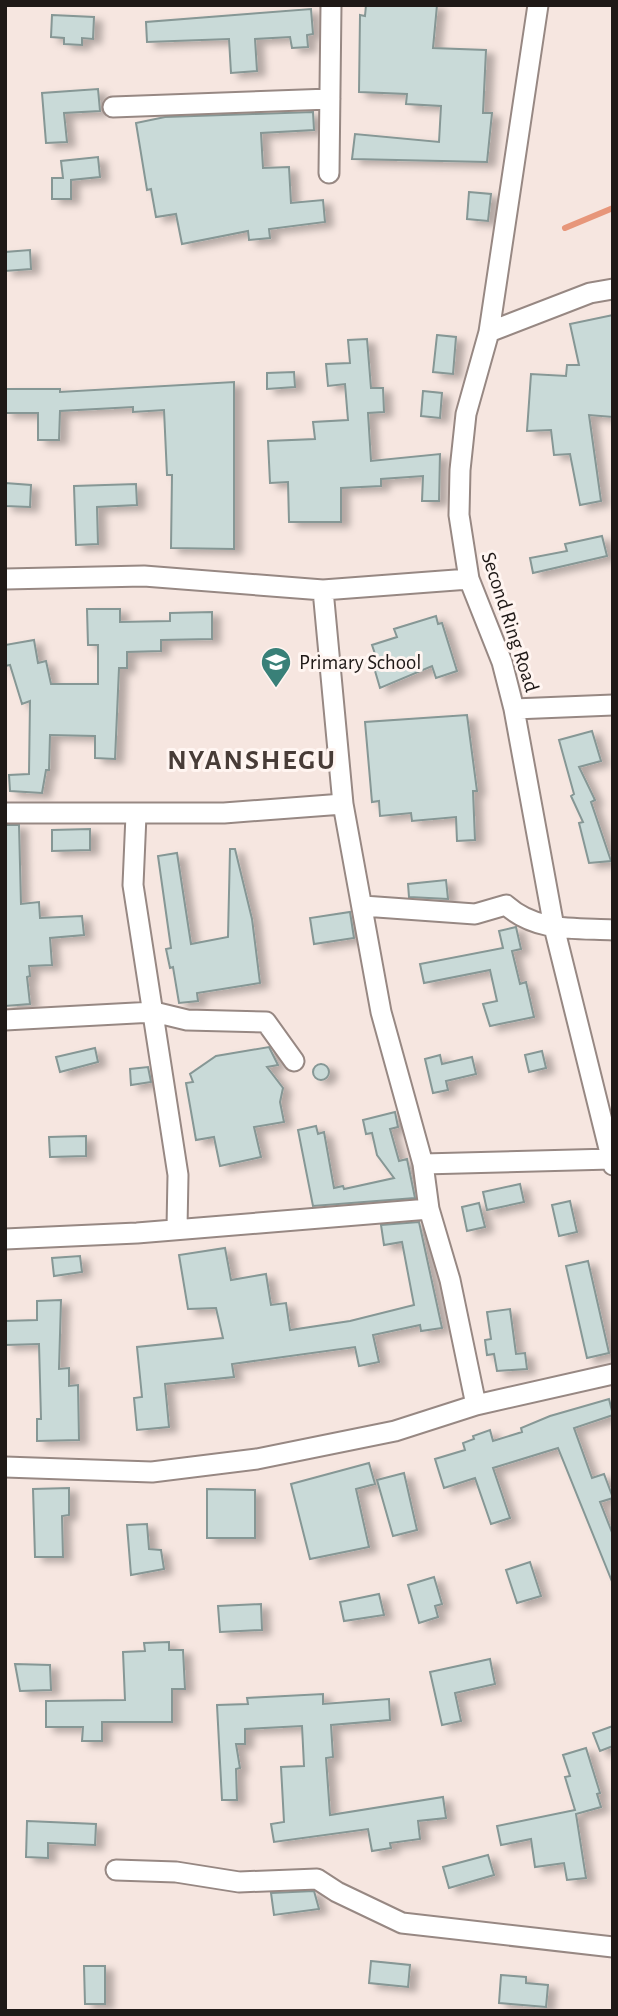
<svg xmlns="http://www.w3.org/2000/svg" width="618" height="2016" font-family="'Alegreya Sans',sans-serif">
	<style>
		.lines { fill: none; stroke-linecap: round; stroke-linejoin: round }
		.stream { stroke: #e7967a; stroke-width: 6 }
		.building { fill: #c9dad8; stroke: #869795; stroke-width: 2; filter: url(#shadow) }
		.minor-casing { stroke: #978883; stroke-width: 23 }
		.minor { stroke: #fff; stroke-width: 19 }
		.labels { text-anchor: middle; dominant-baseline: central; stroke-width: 6; stroke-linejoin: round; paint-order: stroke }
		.street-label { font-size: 21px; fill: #1f1917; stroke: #fff5f1 }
		.poi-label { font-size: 21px; fill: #1f1917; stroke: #fff5f1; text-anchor: start }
		.district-label { font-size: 28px; font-weight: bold; letter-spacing: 2px; fill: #483c37; stroke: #fff5f1 }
	</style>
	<defs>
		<filter id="shadow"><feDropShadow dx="8" dy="4.5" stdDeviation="3.5" flood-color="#0004"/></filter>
	</defs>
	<rect width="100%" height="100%" fill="#f6e6e0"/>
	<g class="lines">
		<path class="stream" d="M565 228 613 208"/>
	</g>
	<path class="building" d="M366 5H437L433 48 486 50 483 113H492L487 162 352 159 355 134 439 142 441 106 406 104 407 94 359 92 360 15 365 16Z
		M311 9 313 34 307 35 308 47 292 48 290 37 255 39 257 71 231 73 229 39 147 42 146 22Z
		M52 15 94 17 93 39 82 38V45L64 44V38L51 37Z
		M98 89 100 111 64 113 67 142 46 143 42 93Z
		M313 112 314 130 261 133 263 168 289 167 291 203 323 200 325 222 269 229 270 238 249 240 248 231 182 244 176 214 156 217 151 189 147 190 136 123 165 117Z
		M98 157 100 177 71 180V199H52V178H63L61 161Z
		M469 192 491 194 488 221 467 219Z
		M30 250 31 269 5 271V252Z
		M613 315V417L589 415 601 501 580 505 570 454 554 455 551 430 527 431 531 374 566 376 567 365H579L570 324Z
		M437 335 456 337 453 374 433 372Z
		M367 339 371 388H383L384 412 368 413 371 461 440 454 439 501H422L423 476 381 479V486L341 488V522H289L288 482 270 483 268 441 315 439 313 422 348 420 345 384 328 386 326 364 350 363 348 340Z
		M294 372 295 387 267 389V373Z
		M234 382V549L171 548 172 475H167L164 410 133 412V407L60 411 59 440H38V413H5V389H60V392Z
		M423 391 442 393 440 418 421 416Z
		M5 483 31 485 30 507 5 506Z
		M136 484 137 505 97 507 98 544 76 545 74 486Z
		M602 536 607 556 533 573 530 558 567 551 565 544Z
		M87 609H120V622L170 621V613L212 612V639L161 640V651L127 652V668H119L115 759 95 758V736L50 735 49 770H46L42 793 10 791 9 775 29 774 30 701 22 704 10 665 5 666V645L34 640 38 663 46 661 51 684H98V645H88Z
		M436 616 438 624 442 623 457 671 436 678 432 666 380 688 373 664 378 663 372 645 397 637 394 629Z
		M467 715 477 791H473L475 840 457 841 456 817 412 821 411 813 380 816 379 801 372 802 365 722Z
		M592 731 601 761 579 767 595 800 591 802 611 861 589 863 579 823 583 822 571 796 574 794 559 740Z
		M5 825H19L21 904 39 902 40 918 82 916 84 935 50 938 52 965 29 966 30 976 27 977 30 1004 5 1006Z
		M90 829V850L52 851V830Z
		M230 849H235L252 919 260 983 197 993 198 1001 179 1003 173 967 170 968 166 949 171 948 158 856 177 853 191 944 228 937Z
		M446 880 448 899 409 897 408 884Z
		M350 912 354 938 314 944 310 918Z
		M516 927 521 949 512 951 520 984 526 982 534 1017 490 1026 483 1004 497 1001 490 970 424 983 420 964 503 948 499 931Z
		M269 1047 278 1065 267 1067 283 1088 280 1102 284 1122 254 1127 261 1157 220 1166 214 1137 196 1140 186 1083 193 1082 190 1074 216 1056Z
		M95 1048 98 1062 60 1072 56 1057Z
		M542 1051 546 1068 529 1072 525 1055Z
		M440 1055 442 1064 472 1057 476 1074 446 1081 448 1090 433 1093 425 1059Z
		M313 1072a8 8 0 1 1 16 0a8 8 0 1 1-16 0Z
		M148 1067 151 1082 131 1085 130 1069Z
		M395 1112 398 1127 390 1129 399 1161 407 1159 415 1198 313 1206 298 1130 316 1126 318 1134 324 1132 334 1188 343 1186 344 1189 394 1178 377 1155 372 1133 366 1134 363 1120Z
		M86 1136V1156L50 1157 49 1137Z
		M520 1184 524 1202 487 1210 483 1192Z
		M570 1201 577 1232 559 1236 552 1205Z
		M479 1203 485 1227 467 1231 462 1207Z
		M419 1222 442 1328 421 1331 420 1325 373 1335 379 1362 359 1366 355 1347 232 1364 234 1377 165 1384 169 1427 137 1430 134 1398 142 1397 137 1347 223 1338 216 1308 188 1309 179 1255 225 1248 231 1280 266 1274 271 1305 286 1303 290 1330 350 1321 414 1305 402 1242 384 1245 381 1225Z
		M80 1256 82 1272 54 1276 52 1258Z
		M588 1261 609 1353 587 1358 566 1266Z
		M61 1300 59 1369 69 1368V1386L78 1385 79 1440 37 1441V1419H41L39 1344 5 1345V1321L37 1320V1301Z
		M510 1309 516 1354 525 1353 527 1369 497 1371 494 1354 487 1355 485 1340 491 1339 487 1312Z
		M609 1399 613 1415 574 1428 592 1478 604 1474 613 1498 600 1502 613 1535V1584L558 1448 493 1468 510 1518 491 1524 475 1478 444 1488 435 1459 465 1450 463 1443 474 1439 473 1436 490 1430 493 1441 522 1432 521 1428 550 1416Z
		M369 1463 375 1484 356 1489 369 1547 310 1559 291 1484Z
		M404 1473 417 1530 393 1536 377 1480Z
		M69 1488V1515L62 1516 63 1557H35L33 1489Z
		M207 1489 255 1490V1538H207Z
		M147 1524 149 1549 161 1550 164 1569 131 1575 127 1525Z
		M530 1562 541 1596 517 1603 506 1570Z
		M434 1577 442 1604 435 1606 438 1617 419 1623 408 1585Z
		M379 1594 384 1615 344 1621 340 1602Z
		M261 1604 262 1630 220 1632 218 1606Z
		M169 1642V1650H183L185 1689H172V1722H102V1741H82L83 1727H46V1701L125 1700 123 1652 145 1651 144 1643Z
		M490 1659 495 1684 455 1693 461 1721 442 1725 430 1672Z
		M15 1664 50 1665 51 1690 20 1691Z
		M323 1694V1704L389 1699 390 1720 331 1725 333 1757 326 1758 330 1815 443 1797 446 1818 418 1821 420 1839 390 1843 391 1848 372 1851 368 1829 274 1842 271 1824 284 1822 281 1767 304 1766 302 1726 245 1729V1744H236L240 1768 236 1769 237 1800H222L217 1705 248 1704 247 1698Z
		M613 1726V1746L600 1751 593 1733Z
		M586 1748 600 1793 597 1794 601 1807 576 1814 586 1878 567 1880 564 1863 535 1867 531 1839 501 1845 497 1826 575 1810 565 1777 570 1776 563 1755Z
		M27 1821 96 1824 95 1845 48 1843V1858L26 1857Z
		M488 1855 494 1875 449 1888 443 1867Z
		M314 1891 319 1909 274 1915 271 1893Z
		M371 1961 410 1965 408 1987 369 1983Z
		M84 1966H105V2004H85Z
		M501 1975 526 1977V1983L548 1985 546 2007 499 2003Z"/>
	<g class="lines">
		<g class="minor-casing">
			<path id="minor" d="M538 5 489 332 466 414 460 470 459 515 469 579 502 662 514 709 554 927 613 1165
				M113 107 330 99
				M329 173 331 5
				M489 332 590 293 613 289
				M5 579 144 576 323 590 469 579
				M323 590 343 804 381 1012 423 1164 429 1209 450 1280 476 1405
				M514 709 613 705
				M5 813H224L343 804
				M136 815 133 885 178 1175 177 1228
				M363 906 475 914 506 905C536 932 574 928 613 930
				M5 1020 154 1012 187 1020 266 1022 294 1061
				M423 1164 611 1159
				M5 1239 137 1233 429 1209
				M5 1467 152 1472 257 1459 395 1431 476 1405 613 1374
				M116 1870 176 1872 239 1882 317 1879 337 1892 402 1923 613 1947"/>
		</g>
		<use href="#minor" class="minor"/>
	</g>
	<defs>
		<g id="school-pin" transform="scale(1.575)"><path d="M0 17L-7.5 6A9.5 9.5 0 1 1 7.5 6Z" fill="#398078" stroke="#fff5f1"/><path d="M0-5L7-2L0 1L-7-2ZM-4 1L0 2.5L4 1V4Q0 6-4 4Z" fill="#fff"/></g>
	</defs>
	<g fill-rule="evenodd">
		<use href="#school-pin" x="276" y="662"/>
	</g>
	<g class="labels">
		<g class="street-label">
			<text transform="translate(510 622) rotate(72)">Second Ring Road</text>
		</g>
		<g class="poi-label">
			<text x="299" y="662">Primary School</text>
		</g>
		<g class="district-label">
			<text x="252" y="761">NYANSHEGU</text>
		</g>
	</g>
	<rect width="618" height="2016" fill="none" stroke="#1f1917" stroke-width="14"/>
</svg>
